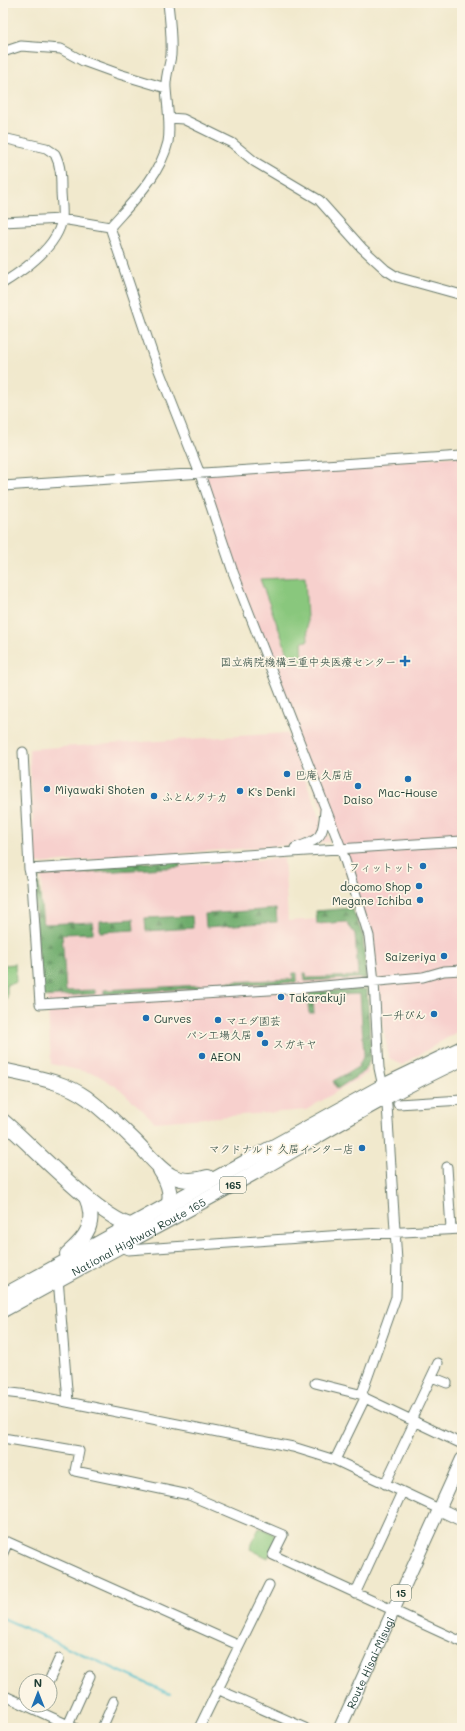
<svg xmlns="http://www.w3.org/2000/svg" width="465" height="1731" font-family="Mali,'Klee One',sans-serif">
	<style>
		.built { fill: #f7d0cd }
		.forest { fill: url(#forest-firs); stroke: #467450 }
		.park { fill: #89c77d; stroke: #548258 }
		.lines { fill: none; stroke-linecap: round; stroke-linejoin: round }
		.stream { stroke: #53c0cd; stroke-width: 2 }
		.minor-casing { stroke: #68796a; stroke-width: 11 }
		.major-casing { stroke: #68796a; stroke-width: 14 }
		.highway-casing { stroke: #68796a; stroke-width: 16 }
		.minor { stroke: #fff; stroke-width: 9 }
		.major { stroke: #fff; stroke-width: 12 }
		.highway { stroke: #fff; stroke-width: 14 }
		.poi-dot { fill: #1f6fb2; stroke: #fcf5e5; stroke-width: 1.5 }
		.labels { text-anchor: middle; dominant-baseline: central; stroke-width: 3.5; stroke-linejoin: round; paint-order: stroke }
		.shield { fill: #fcf5e5; stroke: #617469; stroke-width: 1 }
		.shield-label { font-size: 10px; font-weight: bold; fill: #1f3d34 }
		.poi-label { font-size: 11px; fill: #1f3d34; stroke: #fcf5e5; text-anchor: start }
		.street-label { font-size: 11px; fill: #1f3d34; stroke: #fcf5e5 }
	</style>
	<defs>
		<pattern id="forest-firs" width="22" height="20" patternUnits="userSpaceOnUse"><rect width="22" height="20" fill="#6eac6c"/><path d="M5 1l3.5 6h-7zM16 11l3.5 6h-7z" fill="#5a8d5a"/></pattern>
	</defs>
	<rect width="100%" height="100%" fill="#fcf5e5"/>
	<filter id="ink" filterUnits="userSpaceOnUse"><feTurbulence type="fractalNoise" baseFrequency=".025" numOctaves="2"/><feDisplacementMap in="SourceGraphic" scale="8" xChannelSelector="R" yChannelSelector="G"/><feConvolveMatrix kernelMatrix="1 2 1 2 8 2 1 2 1" color-interpolation-filters="sRGB"/></filter>
	<filter id="wash" filterUnits="userSpaceOnUse"><feTurbulence type="fractalNoise" baseFrequency=".012" numOctaves="4" result="noise"/><feDisplacementMap in="SourceGraphic" scale="16" xChannelSelector="R" yChannelSelector="G"/><feGaussianBlur stdDeviation="0.9" result="paint"/><feColorMatrix in="noise" values="0 0 0 0 0 0 0 0 0 0 0 0 0 0 0 0 0 1.4 0 .05"/><feComposite in="paint" operator="in"/></filter>
	<g filter="url(#wash)">
		<rect width="100%" height="100%" fill="#f1e9cd"/>
		<path class="built" d="M462 456V1029L402 1065 389 1058 374 982 369 936 200 474Z
			M287 733 330 842 35 864 29 749Z
			M284 858 288 921 353 917 356 926 368 1073 306 1110 155 1122 120 1089 96 1074 51 1064 41 875Z"/>
		<path class="forest" d="M180 860V867L38 876 43 924 93 922V933L62 934 66 991 95 990V994L42 997 32 871Z
			M352 908 363 936 366 978 305 981 304 973H306L307 978 358 976 355 934 346 922 317 924 316 911Z
			M276 909 277 922 206 927 205 914Z
			M192 916 193 928 146 931 145 918Z
			M133 919 134 930 100 932V921Z
			M293 973H297V982L210 987V983L293 979Z
			M201 985V988L104 994V990Z
			M367 989 371 1057 365 1071 337 1089 333 1081 358 1067 364 1055 360 994 317 996 313 999 314 1013H309L307 997 311 992Z"/>
		<path class="park" d="M305 577 308 641 302 642 303 662H291L260 579Z
			M15 964 16 983 7 984V999L3 1000V965Z
			M259 1527 274 1534 276 1539 268 1558 250 1549Z"/>
		<g class="lines">
			<path class="stream" d="M3 1618 170 1694"/>
		</g>
	</g>
	<g filter="url(#ink)">
		<g class="lines">
			<g class="minor-casing">
				<path id="minor" d="M3 52 21 46 61 49 83 61 119 74 166 88
					M169 118 183 119 232 143 255 162 319 200 362 248 386 270 397 277 462 295
					M3 138 46 148 55 154C61 166 61 177 61 190 61 199 63 209 62 218 59 245 24 270 3 283
					M3 222 62 219 110 227
					M110 227 153 355 200 474 233 572 341 848 369 936 374 982 379 1068 387 1105 397 1261 396 1297 362 1393 365 1398 462 1444
					M110 227C132 202 160 176 168 142 171 125 167 105 166 88 165 77 170 65 171 55 172 37 170 20 168 3
					M3 486 462 456
					M23 752 29 869 32 882 40 1004 302 988 423 977 444 971 462 970
					M295 848C321 839 323 838 325 810
					M29 869 462 841
					M398 1104 462 1100
					M447 1167 451 1229
					M118 1246 128 1250 344 1235 462 1229
					M58 1278 68 1402
					M432 1377 447 1383
					M315 1383 363 1395
					M3 1392 37 1396 293 1447 335 1460 439 1509
					M411 1420 438 1363
					M3 1438 79 1451 75 1471 189 1495 283 1535 273 1555 462 1642
					M335 1460 365 1398
					M385 1484 415 1421
					M3 1553 8 1542 238 1645
					M355 1594 402 1492
					M49 1681 59 1659
					M217 1689 305 1728
					M3 1695 75 1728
					M68 1725 90 1676
					M102 1728 114 1701
					M199 1728 269 1585"/>
			</g>
			<g class="major-casing">
				<g id="major">
					<path d="M439 1509 462 1520"/>
					<path id="s1" d="M340 1728 462 1459"/>
				</g>
			</g>
			<g class="highway-casing">
				<g id="highway">
					<path d="M3 1070C32 1077 62 1080 87 1098 104 1111 120 1126 135 1141 158 1164 170 1189 208 1177"/>
					<path d="M3 1121C30 1143 106 1226 137 1226"/>
					<path d="M160 1170C168 1182 174 1196 166 1210"/>
					<path d="M67 1254C87 1237 97 1223 86 1197"/>
					<path d="M3 1296 383 1086 462 1048"/>
					<path id="s2" d="M3 1310C86 1264 170 1220 252 1174 322 1134 389 1092 462 1059"/>
				</g>
			</g>
			<use href="#minor" class="minor"/>
			<use href="#major" class="major"/>
			<use href="#highway" class="highway"/>
		</g>
	</g>
	<g class="poi-dot">
		<path d="M403 655h4v4h4v4h-4v4h-4v-4h-4v-4h4z"/>
		<circle cx="287" cy="774" r="4"/>
		<circle cx="408" cy="779" r="4"/>
		<circle cx="358" cy="786" r="4"/>
		<circle cx="47" cy="789" r="4"/>
		<circle cx="240" cy="791" r="4"/>
		<circle cx="154" cy="796" r="4"/>
		<circle cx="423" cy="866" r="4"/>
		<circle cx="419" cy="886" r="4"/>
		<circle cx="420" cy="900" r="4"/>
		<circle cx="444" cy="956" r="4"/>
		<circle cx="281" cy="997" r="4"/>
		<circle cx="434" cy="1014" r="4"/>
		<circle cx="146" cy="1018" r="4"/>
		<circle cx="218" cy="1020" r="4"/>
		<circle cx="260" cy="1034" r="4"/>
		<circle cx="265" cy="1043" r="4"/>
		<circle cx="202" cy="1056" r="4"/>
		<circle cx="362" cy="1148" r="4"/>
	</g>
	<g class="labels">
		<g class="shield">
			<rect x="220" y="1177" width="26" height="16" rx="3"/>
			<rect x="391" y="1585" width="20" height="16" rx="3"/>
		</g>
		<g class="shield-label">
			<text x="233" y="1185">165</text>
			<text x="401" y="1593">15</text>
		</g>
		<g class="poi-label">
			<text x="396" y="661" text-anchor="end">国立病院機構三重中央医療センター</text>
			<text x="295" y="774">巴庵 久居店</text>
			<text x="55" y="789">Miyawaki Shoten</text>
			<text x="248" y="791">K's Denki</text>
			<text x="408" y="792" text-anchor="middle">Mac-House</text>
			<text x="162" y="796">ふとんタナカ</text>
			<text x="358" y="799" text-anchor="middle">Daiso</text>
			<text x="415" y="866" text-anchor="end">フィットット</text>
			<text x="411" y="886" text-anchor="end">docomo Shop</text>
			<text x="412" y="900" text-anchor="end">Megane Ichiba</text>
			<text x="436" y="956" text-anchor="end">Saizeriya</text>
			<text x="289" y="997">Takarakuji</text>
			<text x="426" y="1014" text-anchor="end">一升びん</text>
			<text x="154" y="1018">Curves</text>
			<text x="226" y="1020">マエダ園芸</text>
			<text x="252" y="1034" text-anchor="end">パン工場久居</text>
			<text x="273" y="1043">スガキヤ</text>
			<text x="210" y="1056">AEON</text>
			<text x="354" y="1148" text-anchor="end">マクドナルド 久居インター店</text>
		</g>
		<g class="street-label">
			<text stroke="none"><textPath href="#s2" startOffset="154">National Highway Route 165</textPath></text>
			<text stroke="none"><textPath href="#s1" startOffset="72">Route Hisai-Misugi</textPath></text>
		</g>
	</g>
	<rect width="465" height="1731" fill="none" stroke="#fcf5e5" stroke-width="16"/>
	<g transform="translate(38 1693)"><circle r="19" fill="#fcf5e5" stroke="#a4ab9e"/>
	<path d="M0-3L7 15L0 10L-7 15Z" fill="#1f6fb2"/>
	<text y="-6" font-size="11" font-weight="bold" text-anchor="middle" fill="#1f3d34">N</text>
	</g>
</svg>
